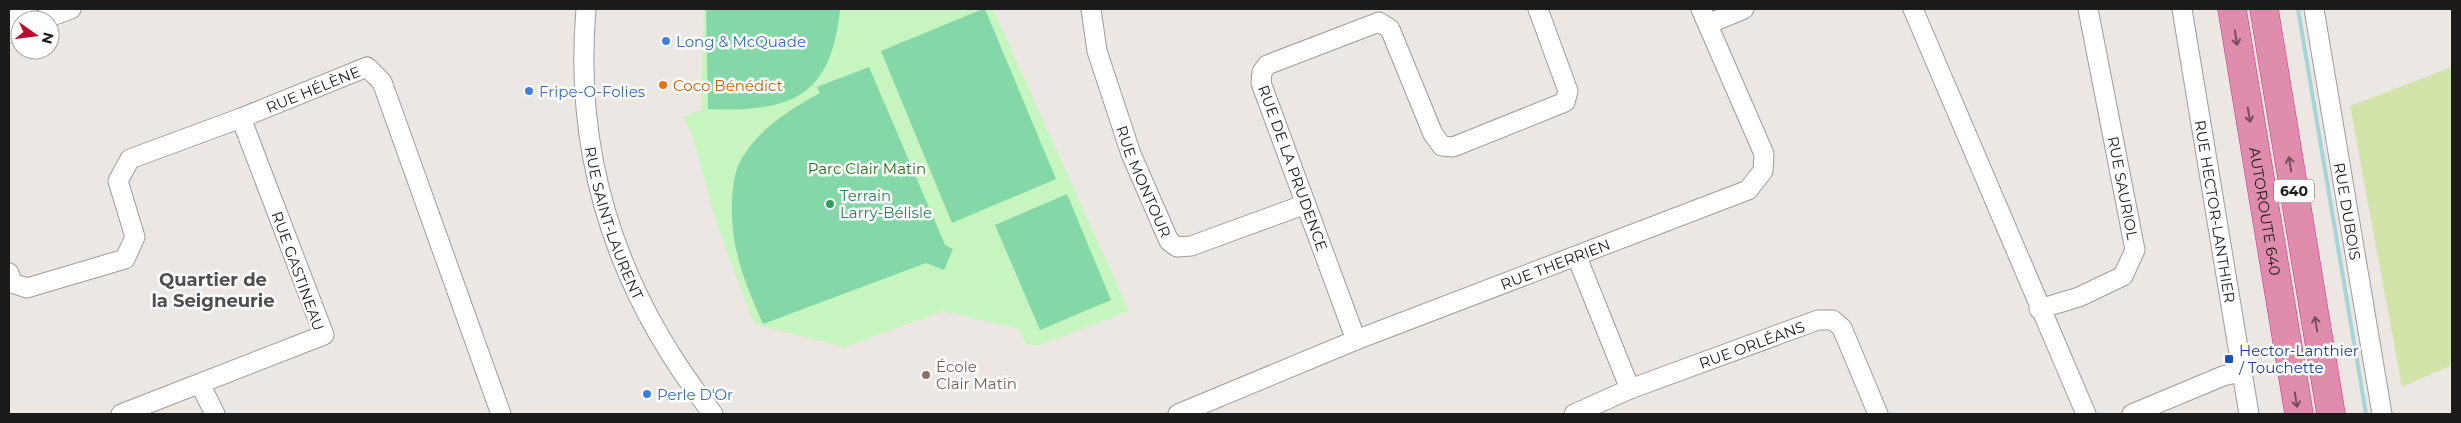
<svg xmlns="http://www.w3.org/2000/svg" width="2461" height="423" font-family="Montserrat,sans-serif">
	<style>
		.grass { fill: #d2e4aa }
		.park { fill: #c6f5c0 }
		.pitch { fill: #84d7a6 }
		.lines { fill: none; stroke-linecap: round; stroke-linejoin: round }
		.stream { stroke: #a4d6d8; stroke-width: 4 }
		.minor-casing { stroke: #9c9c9c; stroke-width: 21 }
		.highway-casing { stroke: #ca2f83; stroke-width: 29 }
		.minor { stroke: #fff; stroke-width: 19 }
		.highway { stroke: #e08dad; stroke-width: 28 }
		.oneway { stroke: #744e5d }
		.shop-dot { fill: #3f7fe0; stroke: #fff; stroke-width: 2 }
		.food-dot { fill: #e8710a; stroke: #fff; stroke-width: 2 }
		.leisure-dot { fill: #2e9e5b; stroke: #fff; stroke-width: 2 }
		.transit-dot { fill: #1a4fb4; stroke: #fff; stroke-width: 2 }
		.education-dot { fill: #8d6e63; stroke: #fff; stroke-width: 2 }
		.labels { text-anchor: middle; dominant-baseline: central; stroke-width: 5; stroke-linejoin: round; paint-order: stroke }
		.shield { fill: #fff; stroke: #5f5f5f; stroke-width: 1 }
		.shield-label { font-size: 14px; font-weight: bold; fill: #1b1b1b }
		.shop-label { font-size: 15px; fill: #366cbe; stroke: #fff; text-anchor: start }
		.food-label { font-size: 15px; fill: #c56008; stroke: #fff; text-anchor: start }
		.street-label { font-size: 15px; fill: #1b1b1b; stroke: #fff }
		.park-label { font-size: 15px; fill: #1d7112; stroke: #fff }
		.leisure-label { font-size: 15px; fill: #27864d; stroke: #fff; text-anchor: start }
		.transit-label { font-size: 15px; fill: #164399; stroke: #fff; text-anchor: start }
		.education-label { font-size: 15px; fill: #785e54; stroke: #fff; text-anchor: start }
		.quarter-label { font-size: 18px; font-weight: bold; fill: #4e4e4e; stroke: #fff }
	</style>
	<rect width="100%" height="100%" fill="#ece7e2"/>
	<path class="grass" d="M2452 67V365L2402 387 2350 106Z"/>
	<path class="park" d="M704 9H993L1129 311 1040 345H1026L1019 329 943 311 845 347 754 324 718 228 693 138 684 117 701 110Z"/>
	<path class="pitch" d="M706 9H840C831 98 791 112 708 109Z
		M983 9H985L1056 179 952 223 881 51Z
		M869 67 945 245 953 249 944 270 926 263 763 324C744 281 730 247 732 199 733 187 734 173 740 162 756 131 790 109 820 93L817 87Z
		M1067 194 1111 300 1040 330 995 225Z"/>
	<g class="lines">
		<path class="stream" d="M2298 9 2366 414"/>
		<g class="minor-casing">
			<g id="minor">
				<path id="s1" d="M586 9C573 161 619 295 713 414"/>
				<path id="s2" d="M1091 9 1097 51 1131 154 1169 241 1177 247 1191 246 1306 204"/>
				<path d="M1913 9 2086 414"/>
				<path id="s3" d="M2182 9 2249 414"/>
				<path id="s4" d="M2314 9 2382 414"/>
				<path d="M9 16 27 9"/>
				<path d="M41 20 71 9"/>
				<path d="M1708 24 1744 9"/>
				<path d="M9 33 20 28"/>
				<path d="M1577 257 1630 389"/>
				<path id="s5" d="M9 273 12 283 27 288 125 259 135 237 118 181 130 159 241 118 367 67 382 82 501 414"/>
				<path d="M2039 309 2079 297 2123 276 2135 250 2088 9"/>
				<path d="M1356 340 1261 83 1262 72 1267 65 1379 22 1390 29 1433 134 1442 146 1453 147 1565 102 1568 91 1538 9"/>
				<path d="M200 384 215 414"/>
				<path d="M121 414 324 335 241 118"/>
				<path id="s6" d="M1178 414 1356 340 1748 190 1763 171 1764 154 1701 9"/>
				<path id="s7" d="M1574 414 1630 389 1818 320H1833L1842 328 1878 414"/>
				<path d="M2132 414 2223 376 2243 371"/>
			</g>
		</g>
		<g class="highway-casing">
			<g id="highway">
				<path id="s8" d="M2232 9 2299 414"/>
				<path d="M2264 9 2331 414"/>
			</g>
		</g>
		<use href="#minor" class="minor"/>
		<use href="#highway" class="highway"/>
	</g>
	<defs><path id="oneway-shaft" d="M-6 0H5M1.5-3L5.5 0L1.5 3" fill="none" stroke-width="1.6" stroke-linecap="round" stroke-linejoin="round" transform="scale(1.25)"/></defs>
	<g class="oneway">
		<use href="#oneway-shaft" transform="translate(2236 38) rotate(81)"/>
		<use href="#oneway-shaft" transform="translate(2249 115) rotate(81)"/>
		<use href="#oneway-shaft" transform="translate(2290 164) rotate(-99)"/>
		<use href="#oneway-shaft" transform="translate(2316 324) rotate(-99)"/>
		<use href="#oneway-shaft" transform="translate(2296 400) rotate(81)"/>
	</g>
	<g class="shop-dot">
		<circle cx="666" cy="41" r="5"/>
		<circle cx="529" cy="91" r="5"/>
		<circle cx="647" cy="394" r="5"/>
	</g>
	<circle class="food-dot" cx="663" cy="85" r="5"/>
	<circle class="leisure-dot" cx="830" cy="204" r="5"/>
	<rect class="transit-dot" x="2224" y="354" width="10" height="10" rx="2.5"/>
	<circle class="education-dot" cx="926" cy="375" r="5"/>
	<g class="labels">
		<rect class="shield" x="2274" y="179.5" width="40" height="23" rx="4"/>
		<g class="shield-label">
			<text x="2294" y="191">640</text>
		</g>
		<g class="shop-label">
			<text x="676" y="41">Long &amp; McQuade</text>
			<text x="539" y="91">Fripe-O-Folies</text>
			<text x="657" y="394">Perle D'Or</text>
		</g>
		<g class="food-label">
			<text x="673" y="85">Coco Bénédict</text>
		</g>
		<g class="street-label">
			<text stroke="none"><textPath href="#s5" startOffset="432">RUE HÉLÈNE</textPath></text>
			<text transform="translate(1293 168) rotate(70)">RUE DE LA PRUDENCE</text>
			<text stroke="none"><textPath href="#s2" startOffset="181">RUE MONTOUR</textPath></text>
			<text transform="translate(2123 188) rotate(79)">RUE SAURIOL</text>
			<text stroke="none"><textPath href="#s3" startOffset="205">RUE HECTOR-LANTHIER</textPath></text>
			<text stroke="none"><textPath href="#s8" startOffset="205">AUTOROUTE 640</textPath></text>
			<text stroke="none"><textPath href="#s4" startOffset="205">RUE DUBOIS</textPath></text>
			<text stroke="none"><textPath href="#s1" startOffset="218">RUE SAINT-LAURENT</textPath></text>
			<text stroke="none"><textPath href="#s6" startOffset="406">RUE THERRIEN</textPath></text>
			<text transform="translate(298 271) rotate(70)">RUE GASTINEAU</text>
			<text stroke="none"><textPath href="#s7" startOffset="191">RUE ORLÉANS</textPath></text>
		</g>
		<g class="park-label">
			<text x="867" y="168">Parc Clair Matin</text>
		</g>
		<g class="leisure-label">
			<text x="840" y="195">Terrain<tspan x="840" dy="17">Larry-Bélisle</tspan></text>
		</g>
		<g class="transit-label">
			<text x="2239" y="350">Hector-Lanthier<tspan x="2239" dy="17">/ Touchette</tspan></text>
		</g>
		<g class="education-label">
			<text x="936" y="366">École<tspan x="936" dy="17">Clair Matin</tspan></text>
		</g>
		<g class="quarter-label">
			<text x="213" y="280">Quartier de<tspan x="213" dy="21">la Seigneurie</tspan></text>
		</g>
	</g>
	<rect width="2461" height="423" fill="none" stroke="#1b1b1b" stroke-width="20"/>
	<g transform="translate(35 35) rotate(104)"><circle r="24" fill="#ffffff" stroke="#a4a4a4"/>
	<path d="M0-4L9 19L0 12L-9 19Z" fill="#ba0d2f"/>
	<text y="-8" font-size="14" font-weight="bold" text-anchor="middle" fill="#1b1b1b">N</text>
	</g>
</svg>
